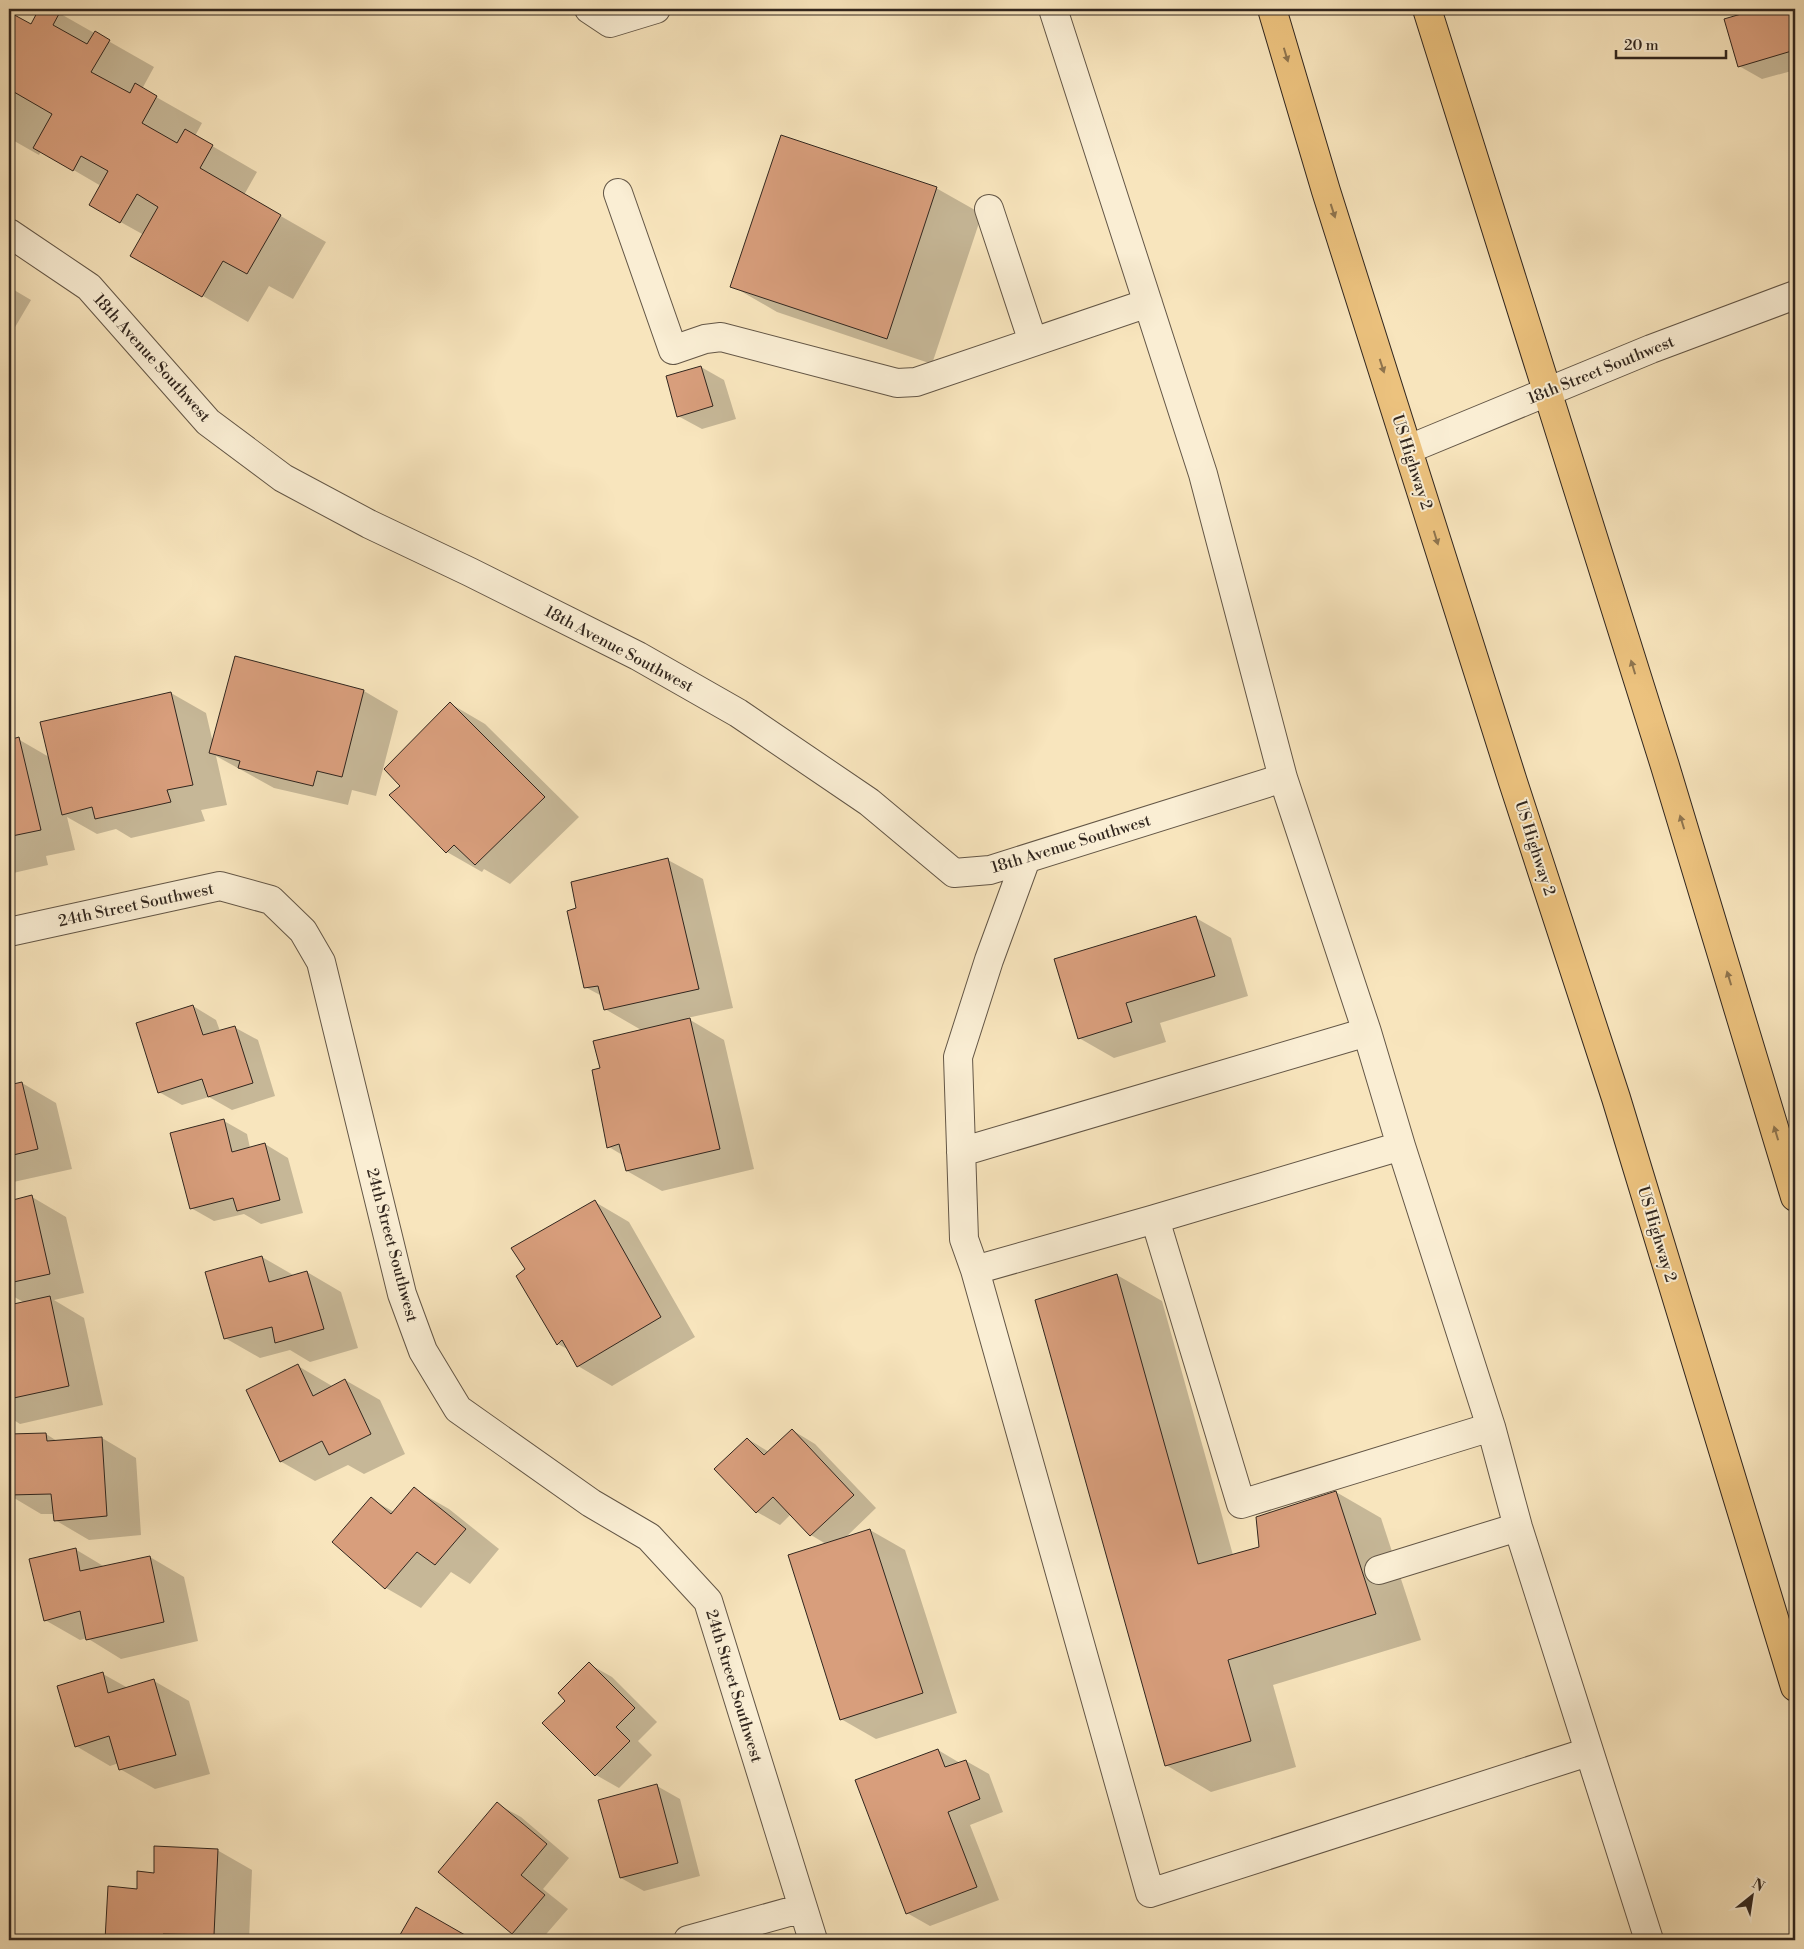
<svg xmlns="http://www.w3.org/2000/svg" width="1804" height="1949" font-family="'Libre Bodoni',serif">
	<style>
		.shadow { fill: #0003 }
		.building { fill: #d89e7c; stroke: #31261e }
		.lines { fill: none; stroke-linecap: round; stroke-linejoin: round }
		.minor-casing { stroke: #635646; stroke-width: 30 }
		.highway-casing { stroke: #31261e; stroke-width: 30 }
		.minor { stroke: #faeed4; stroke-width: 28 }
		.highway { stroke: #ecc27e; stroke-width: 28 }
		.oneway { fill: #8e744e }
		.labels { text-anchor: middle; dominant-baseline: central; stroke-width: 4; stroke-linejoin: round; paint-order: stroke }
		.street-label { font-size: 16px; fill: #31261e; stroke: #faeed4 }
	</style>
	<rect width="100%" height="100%" fill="#f8e5bd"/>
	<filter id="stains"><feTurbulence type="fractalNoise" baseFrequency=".004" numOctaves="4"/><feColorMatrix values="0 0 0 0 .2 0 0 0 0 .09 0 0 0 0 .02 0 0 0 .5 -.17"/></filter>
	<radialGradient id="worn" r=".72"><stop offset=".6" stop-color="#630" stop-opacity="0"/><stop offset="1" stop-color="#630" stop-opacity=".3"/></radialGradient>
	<path class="shadow" d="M40 9H52L154 67 142 89 202 123 195 136 257 172 244 195 326 242 293 299 269 286 248 322 132 255 144 235 90 205 101 186 41 151 39 155 9 138V13L31 25Z
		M1763 9H1795V70L1762 79 1739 66 1726 19Z
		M936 188 982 214 932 364 777 312 732 286Z
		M9 287 31 300 11 334 9 333Z
		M701 367 724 380 736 419 702 429 678 416Z
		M364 691 398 711 376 796 352 790 348 805 274 788 216 756 227 805 201 810 205 821 131 838 116 829 97 834 67 817 75 850 46 856 48 865 9 874V741L18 739 49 757 171 693 206 713 213 743Z
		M451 704 485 724 579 817 510 884 484 869 482 872 447 852 391 795 401 786Z
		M668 860 703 879 733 1008 687 1018 724 1040 754 1169 662 1191 627 1171 624 1156 609 1147 602 1069 643 1031 605 1009 602 996 585 987 578 909Z
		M1196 918 1231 938 1248 996 1160 1023 1166 1042 1114 1058 1079 1038Z
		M193 1006 216 1020 220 1031 234 1027 258 1040 275 1096 232 1110 209 1097 182 1105 159 1092Z
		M22 1083 56 1103 72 1169 9 1183V1086Z
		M224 1121 247 1134 250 1148 265 1144 288 1158 303 1213 261 1224 244 1214 214 1221 191 1208Z
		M32 1197 66 1217 84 1293 54 1300 84 1318 103 1405 20 1424 9 1417V1307L25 1303 9 1294V1202Z
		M595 1202 629 1222 695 1337 612 1386 578 1366 569 1350 558 1344 527 1269Z
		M262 1257 295 1276 307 1272 341 1292 358 1348 310 1362 290 1350 260 1358 225 1338Z
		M1117 1275 1162 1301 1233 1555 1260 1548 1336 1492 1381 1518 1421 1640 1273 1685 1296 1767 1211 1792 1166 1765Z
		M298 1366 332 1386 345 1380 380 1400 405 1454 364 1474 348 1465 315 1481 280 1461Z
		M792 1430 815 1444 876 1508 845 1538 870 1530 905 1550 957 1713 876 1739 841 1719 826 1544 811 1535 791 1514 780 1525 757 1512 748 1439 769 1452Z
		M46 1434 57 1441 102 1438 136 1458 141 1535 89 1540 55 1520 54 1514H41L9 1495V1435Z
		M414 1489 449 1509 499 1549 470 1584 451 1572 421 1608 386 1588 333 1542 371 1499 394 1512Z
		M75 1549 105 1567 150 1557 184 1577 198 1641 121 1659 87 1638 80 1640 45 1620Z
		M589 1664 612 1677 657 1722 638 1741 652 1755 619 1788 596 1775 566 1701Z
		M103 1674 128 1688 154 1681 189 1701 210 1774 155 1789 120 1769 119 1763 110 1766 76 1746Z
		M938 1750 960 1763 966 1761 989 1774 1003 1812 970 1825 999 1900 930 1926 907 1913Z
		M657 1786 680 1799 700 1876 644 1891 621 1878Z
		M497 1804 521 1817 569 1858 543 1889 568 1909 541 1940H526L513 1933 440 1871Z
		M217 1850 252 1870 249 1940H107L109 1888 138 1890 155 1874Z
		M417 1909 471 1940H398Z"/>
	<path class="building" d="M39 9H54L60 12 53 25 87 44 95 31 110 40 91 72 130 93 135 83 157 96 142 123 177 143 185 129 213 145 200 168 281 215 247 274 223 261 202 297 130 256 158 207 137 194 120 223 89 205 108 171 81 156 73 171 33 148 52 114 14 92 9 102V12L31 24Z
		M1758 9H1795V50L1738 67 1724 19Z
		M781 135 937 187 887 339 730 287Z
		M701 366 713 406 677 417 666 376Z
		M235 656 364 690 342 777 317 771 313 786 238 768 240 761 209 753Z
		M171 692 193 785 167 790 171 802 95 819 92 807 62 815 40 722Z
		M450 702 545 797 475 865 454 845 446 853 389 795 400 786 384 769Z
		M19 737 41 830 12 836 14 845 9 847V740Z
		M668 858 699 989 604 1010 598 986 584 988 567 911 576 908 571 882Z
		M1196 916 1215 976 1126 1003 1132 1022 1078 1039 1054 959Z
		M193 1005 203 1035 235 1026 253 1083 208 1097 202 1079 158 1093 136 1023Z
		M690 1018 720 1149 626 1171 619 1144 607 1148 592 1070 600 1068 593 1041Z
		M22 1082 38 1149 9 1156V1085Z
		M224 1119 232 1152 265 1143 280 1200 237 1211 233 1198 190 1209 170 1133Z
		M32 1195 50 1274 9 1283V1201Z
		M595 1200 661 1317 577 1367 562 1340 557 1345 516 1276 525 1269 511 1248Z
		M262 1256 269 1282 307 1271 324 1329 275 1343 272 1327 224 1339 205 1272Z
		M1117 1274 1198 1564 1259 1547 1256 1517 1336 1491 1376 1614 1228 1660 1251 1741 1165 1766 1035 1300Z
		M50 1296 69 1386 9 1399V1305Z
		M298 1364 313 1396 345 1379 371 1434 329 1455 322 1441 280 1462 246 1390Z
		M792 1429 854 1495 810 1536 773 1497 756 1513 714 1469 747 1438 764 1455Z
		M46 1433 47 1441 102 1437 107 1516 54 1521 51 1494 9 1495V1434Z
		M414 1487 466 1529 435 1565 417 1552 385 1589 332 1542 371 1497 391 1514Z
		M870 1529 923 1693 840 1720 788 1555Z
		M76 1548 80 1571 150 1556 164 1622 86 1640 80 1611 44 1621 29 1559Z
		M589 1662 635 1708 616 1727 630 1741 595 1776 542 1723 565 1701 558 1693Z
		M103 1672 108 1693 154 1679 176 1755 119 1770 109 1736 75 1747 57 1686Z
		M938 1749 945 1767 966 1760 980 1799 948 1812 977 1887 906 1914 855 1780Z
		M657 1784 678 1863 620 1878 598 1800Z
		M497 1802 547 1844 521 1875 545 1895 512 1934 438 1872Z
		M154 1846 218 1849 214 1935 163 1934V1940H105L108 1886 137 1889V1871L154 1873Z
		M416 1907 472 1939 471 1940H397Z"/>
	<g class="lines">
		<g class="minor-casing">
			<path id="minor" d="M589 9 610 23 656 9
				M1053 9 1203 474 1283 778 1367 1032 1401 1146 1491 1427 1518 1527 1649 1940
				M618 193 673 350 705 339 721 337 897 383 916 382 1148 303
				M989 209 1033 342
				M9 233 89 287 208 422 283 478 369 524 470 572 638 656 738 713 869 802 954 873 990 870 1283 778
				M1409 449 1651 349 1795 295
				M1026 859 989 960 958 1057 964 1239 975 1270 1150 1893 1588 1752
				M9 932 220 886 271 900 303 931 321 962 402 1294 423 1351 458 1409 591 1503 649 1537 708 1601 813 1940
				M1401 1146 1155 1219 1241 1504 1491 1427
				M961 1152 1367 1032
				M975 1270 1155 1219
				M1379 1570 1518 1527
				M688 1940 803 1908"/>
		</g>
		<g class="highway-casing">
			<path id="highway" d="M1272 9 1326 191 1513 782 1616 1098 1795 1687
				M1427 9 1665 766 1795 1197"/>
		</g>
		<use href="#minor" class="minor"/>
		<use href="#highway" class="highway"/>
	</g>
	<defs><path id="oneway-solid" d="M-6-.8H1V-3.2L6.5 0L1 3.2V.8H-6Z" transform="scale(1.25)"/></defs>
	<g class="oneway">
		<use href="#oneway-solid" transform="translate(1286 55) rotate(73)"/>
		<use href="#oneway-solid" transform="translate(1333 211) rotate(72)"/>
		<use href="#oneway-solid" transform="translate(1382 366) rotate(72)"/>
		<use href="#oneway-solid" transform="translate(1436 538) rotate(73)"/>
		<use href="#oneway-solid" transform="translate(1633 667) rotate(-107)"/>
		<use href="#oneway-solid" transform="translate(1682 822) rotate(-107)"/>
		<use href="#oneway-solid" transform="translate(1729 978) rotate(-107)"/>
		<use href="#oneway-solid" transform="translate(1776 1133) rotate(-107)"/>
	</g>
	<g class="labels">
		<g class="street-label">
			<text transform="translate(152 358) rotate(48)">18th Avenue Southwest</text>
			<text transform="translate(1601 370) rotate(-22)">18th Street Southwest</text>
			<text transform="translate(1412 462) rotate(72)">US Highway 2</text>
			<text transform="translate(619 649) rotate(28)">18th Avenue Southwest</text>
			<text transform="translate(1071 844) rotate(-17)">18th Avenue Southwest</text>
			<text transform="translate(1535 848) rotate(72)">US Highway 2</text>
			<text transform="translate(136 905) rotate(-12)">24th Street Southwest</text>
			<text transform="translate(1657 1234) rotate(73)">US Highway 2</text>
			<text transform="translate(392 1245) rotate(75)">24th Street Southwest</text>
			<text transform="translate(734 1686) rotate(73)">24th Street Southwest</text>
		</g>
	</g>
	<rect width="1804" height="1949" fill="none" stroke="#f8e5bd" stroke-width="30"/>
	<rect x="10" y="10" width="1784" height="1929" fill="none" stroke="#31261e" stroke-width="2.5"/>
	<rect x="15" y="15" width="1774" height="1919" fill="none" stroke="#31261e"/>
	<g transform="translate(1752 1896) rotate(30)" stroke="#faeed4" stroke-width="4" paint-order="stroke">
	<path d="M0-4L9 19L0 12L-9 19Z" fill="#31261e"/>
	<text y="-8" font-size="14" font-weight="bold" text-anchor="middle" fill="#31261e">N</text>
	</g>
	<path d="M1616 50v8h110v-8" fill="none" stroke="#31261e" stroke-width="2.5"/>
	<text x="1624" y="50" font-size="15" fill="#31261e" stroke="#faeed4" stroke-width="4" paint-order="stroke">20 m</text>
	<rect width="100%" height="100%" filter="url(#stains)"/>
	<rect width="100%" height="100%" fill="url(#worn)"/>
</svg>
